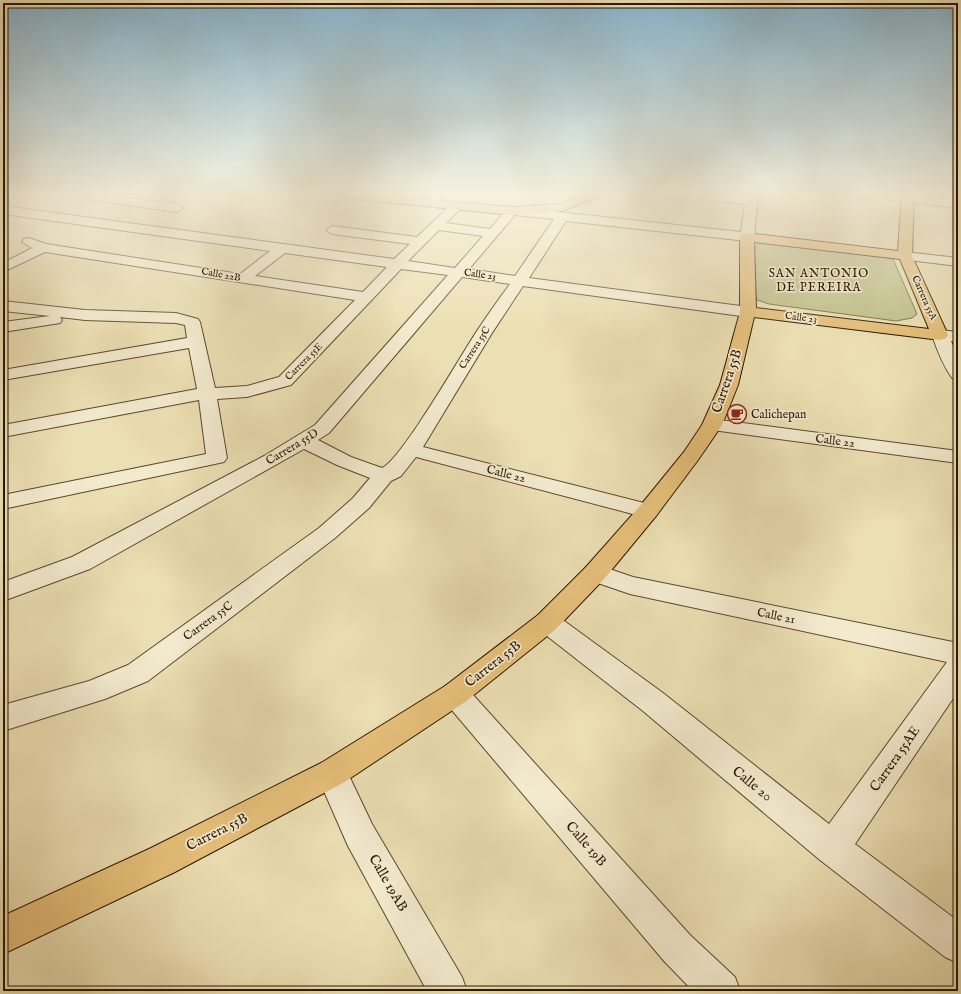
<svg xmlns="http://www.w3.org/2000/svg" width="961" height="994" font-family="'IM FELL English',serif">
	<style>
		.green { fill: #bfc088; stroke: #746c45 }
		.lines { fill: none; stroke-linecap: round; stroke-linejoin: round }
		.minor-casing { stroke: #5a492e; stroke-width: 2 }
		.major-casing { stroke: #291702; stroke-width: 2 }
		.minor { fill: #f3eace; fill-rule: evenodd }
		.major { fill: #e6c07a; fill-rule: evenodd }
		.labels { text-anchor: middle; dominant-baseline: central; stroke-width: 3.5; stroke-linejoin: round; paint-order: stroke }
		.far-street-label { font-size: 10px; fill: #291702; stroke: #f3eace }
		.far-quarter-label { font-size: 12px; letter-spacing: 1px; fill: #291702; stroke: #f3eace }
		.poi-label { font-size: 12px; fill: #291702; stroke: #f3eace; text-anchor: start }
		.street-label { font-size: 12px; fill: #291702; stroke: #f3eace }
		.near-street-label { font-size: 14px; fill: #291702; stroke: #f3eace }
	</style>
	<rect width="100%" height="100%" fill="#ecdfb3"/>
	<filter id="stains"><feTurbulence type="fractalNoise" baseFrequency=".005" numOctaves="4"/><feColorMatrix values="0 0 0 0 .2 0 0 0 0 .09 0 0 0 0 .02 0 0 0 .5 -.17"/></filter>
	<radialGradient id="worn" r=".72"><stop offset=".6" stop-color="#630" stop-opacity="0"/><stop offset="1" stop-color="#630" stop-opacity=".3"/></radialGradient>
	<path class="green" d="M767 241 883 255 893 259 917 314 912 318 896 321 769 304 757 300 751 295 755 247 760 243Z"/>
	<g class="lines">
		<g class="minor-casing">
			<path id="minor" d="M72 195H104L177 204 183 208 177 212 78 198Z
				M431 195H443L438 200 434 202 428 198Z
				M685 195 746 197V195H758L754 237 747 241 566 221 529 278 748 307 754 309 756 312 754 315 748 317 523 286 492 333 423 447 656 506 659 511 656 516 648 518 416 457 401 476 391 481 369 508 335 538 148 681 105 699 3 731V705L89 681 128 665 319 528 353 498 370 478 337 465 304 449 90 569 3 601V582L72 557 264 456 315 425 448 275 401 269 291 385 247 397 217 399 227 458 224 462 3 509V495L206 454 199 400 3 437V425L197 389 189 348 3 380V370L187 338 185 325 176 323 85 320 60 317 62 320 60 323 3 332V322L50 316 3 311V301L85 310 176 313 198 319 200 322 215 388 247 386 279 377 355 300 45 252 3 272V263L32 248 22 242 24 239 29 238 46 244 240 274 270 251 3 214V206L394 259 410 244 332 234 326 230 332 226 417 237 453 203 457 202 463 206 446 223 490 229 508 208 512 207 741 232 745 204 691 198ZM515 215 554 219 515 276 469 269ZM439 230 483 236 455 268 408 261ZM285 253 387 267 363 292 255 276ZM462 277 510 284C498 300 486 317 475 334 460 357 401 460 382 468L351 457 318 440 329 433Z
				M872 195H908L958 200V208L878 198Z
				M905 252 958 258V266L900 259 898 256 900 253Z
				M940 330 958 332V342L951 341 958 358V379L952 378C943 365 937 350 932 335L934 332Z
				M712 419 958 451V463L705 429 702 425 705 421Z
				M595 564 633 577 958 643V691L855 844 958 921V963L945 957 820 860 643 711 538 629 534 622 538 615 547 612 556 615 663 693 829 824 947 662 630 594 586 579 583 573 586 567Z
				M455 682 465 686 690 935 735 977 740 991H693L664 961 445 702 441 694 445 686Z
				M332 759 343 763 372 824 462 977 467 991H427L348 846 316 773 321 763Z"/>
		</g>
		<g class="major-casing">
			<path id="major" d="M338 195H379L512 207 560 204 584 195H600L598 197 562 211 512 215 344 198Z
				M902 195H914L912 256 948 335 946 338 940 340 754 317 738 385 722 425 698 460 656 516 604 579 556 629 465 702 343 783 173 873 3 954V916L149 849 321 763 445 686 538 615 586 567 640 506 684 452 702 425 720 385 740 312V237L742 234 747 233 898 251ZM754 242 900 259 929 329 756 308Z"/>
		</g>
		<use href="#minor" class="minor"/>
		<use href="#major" class="major"/>
	</g>
	<linearGradient id="sky" x2="0" y2="1"><stop stop-color="#88b7d1"/><stop offset="0.58" stop-color="#f6f1dd"/><stop offset="1" stop-color="#f6f1dd" stop-opacity="0"/></linearGradient>
	<rect width="961" height="334" fill="url(#sky)"/>
	<defs>
		<g id="cafe-ring" transform="scale(1)"><circle r="9.5" fill="#f3eace" stroke="#8f2418" stroke-width="1.5"/><path d="M-5.5-4.5H6V0H3Q3 3.5 0 3.5H-2.5Q-5.5 3.5-5.5 0ZM3-3.2v2h1.7v-2ZM-6 4.5H4V6H-6Z" fill="#8f2418"/></g>
	</defs>
	<g fill-rule="evenodd">
		<use href="#cafe-ring" x="737" y="414"/>
	</g>
	<g class="labels">
		<g class="far-street-label">
			<text transform="translate(221 275) rotate(10)">Calle 22B</text>
			<text transform="translate(480 275) rotate(8)">Calle 23</text>
			<text transform="translate(924 298) rotate(66)">Carrera 55A</text>
			<text transform="translate(801 318) rotate(7)">Calle 23</text>
			<text transform="translate(475 348) rotate(-57)">Carrera 55C</text>
			<text transform="translate(304 362) rotate(-45)">Carrera 55E</text>
		</g>
		<g class="far-quarter-label">
			<text x="819" y="273">SAN ANTONIO<tspan x="819" dy="14">DE PEREIRA</tspan></text>
		</g>
		<g class="poi-label">
			<text x="751" y="414">Calichepan</text>
		</g>
		<g class="street-label">
			<text transform="translate(835 441) rotate(7)">Calle 22</text>
			<text transform="translate(292 447) rotate(-31)">Carrera 55D</text>
			<text transform="translate(506 474) rotate(14)">Calle 22</text>
			<text transform="translate(776 616) rotate(12)">Calle 21</text>
			<text transform="translate(208 621) rotate(-36)">Carrera 55C</text>
		</g>
		<g class="near-street-label">
			<text transform="translate(727 381) rotate(-71)">Carrera 55B</text>
			<text transform="translate(493 664) rotate(-38)">Carrera 55B</text>
			<text transform="translate(895 759) rotate(-55)">Carrera 55AE</text>
			<text transform="translate(752 784) rotate(39)">Calle 20</text>
			<text transform="translate(217 832) rotate(-27)">Carrera 55B</text>
			<text transform="translate(586 844) rotate(49)">Calle 19B</text>
			<text transform="translate(388 883) rotate(60)">Calle 19AB</text>
		</g>
	</g>
	<rect width="961" height="994" fill="none" stroke="#ecdfb3" stroke-width="16"/>
	<rect x="4" y="4" width="953" height="986" fill="none" stroke="#291702" stroke-width="2"/>
	<rect x="8" y="8" width="945" height="978" fill="none" stroke="#291702"/>
	<rect width="100%" height="100%" filter="url(#stains)"/>
	<rect width="100%" height="100%" fill="url(#worn)"/>
</svg>
